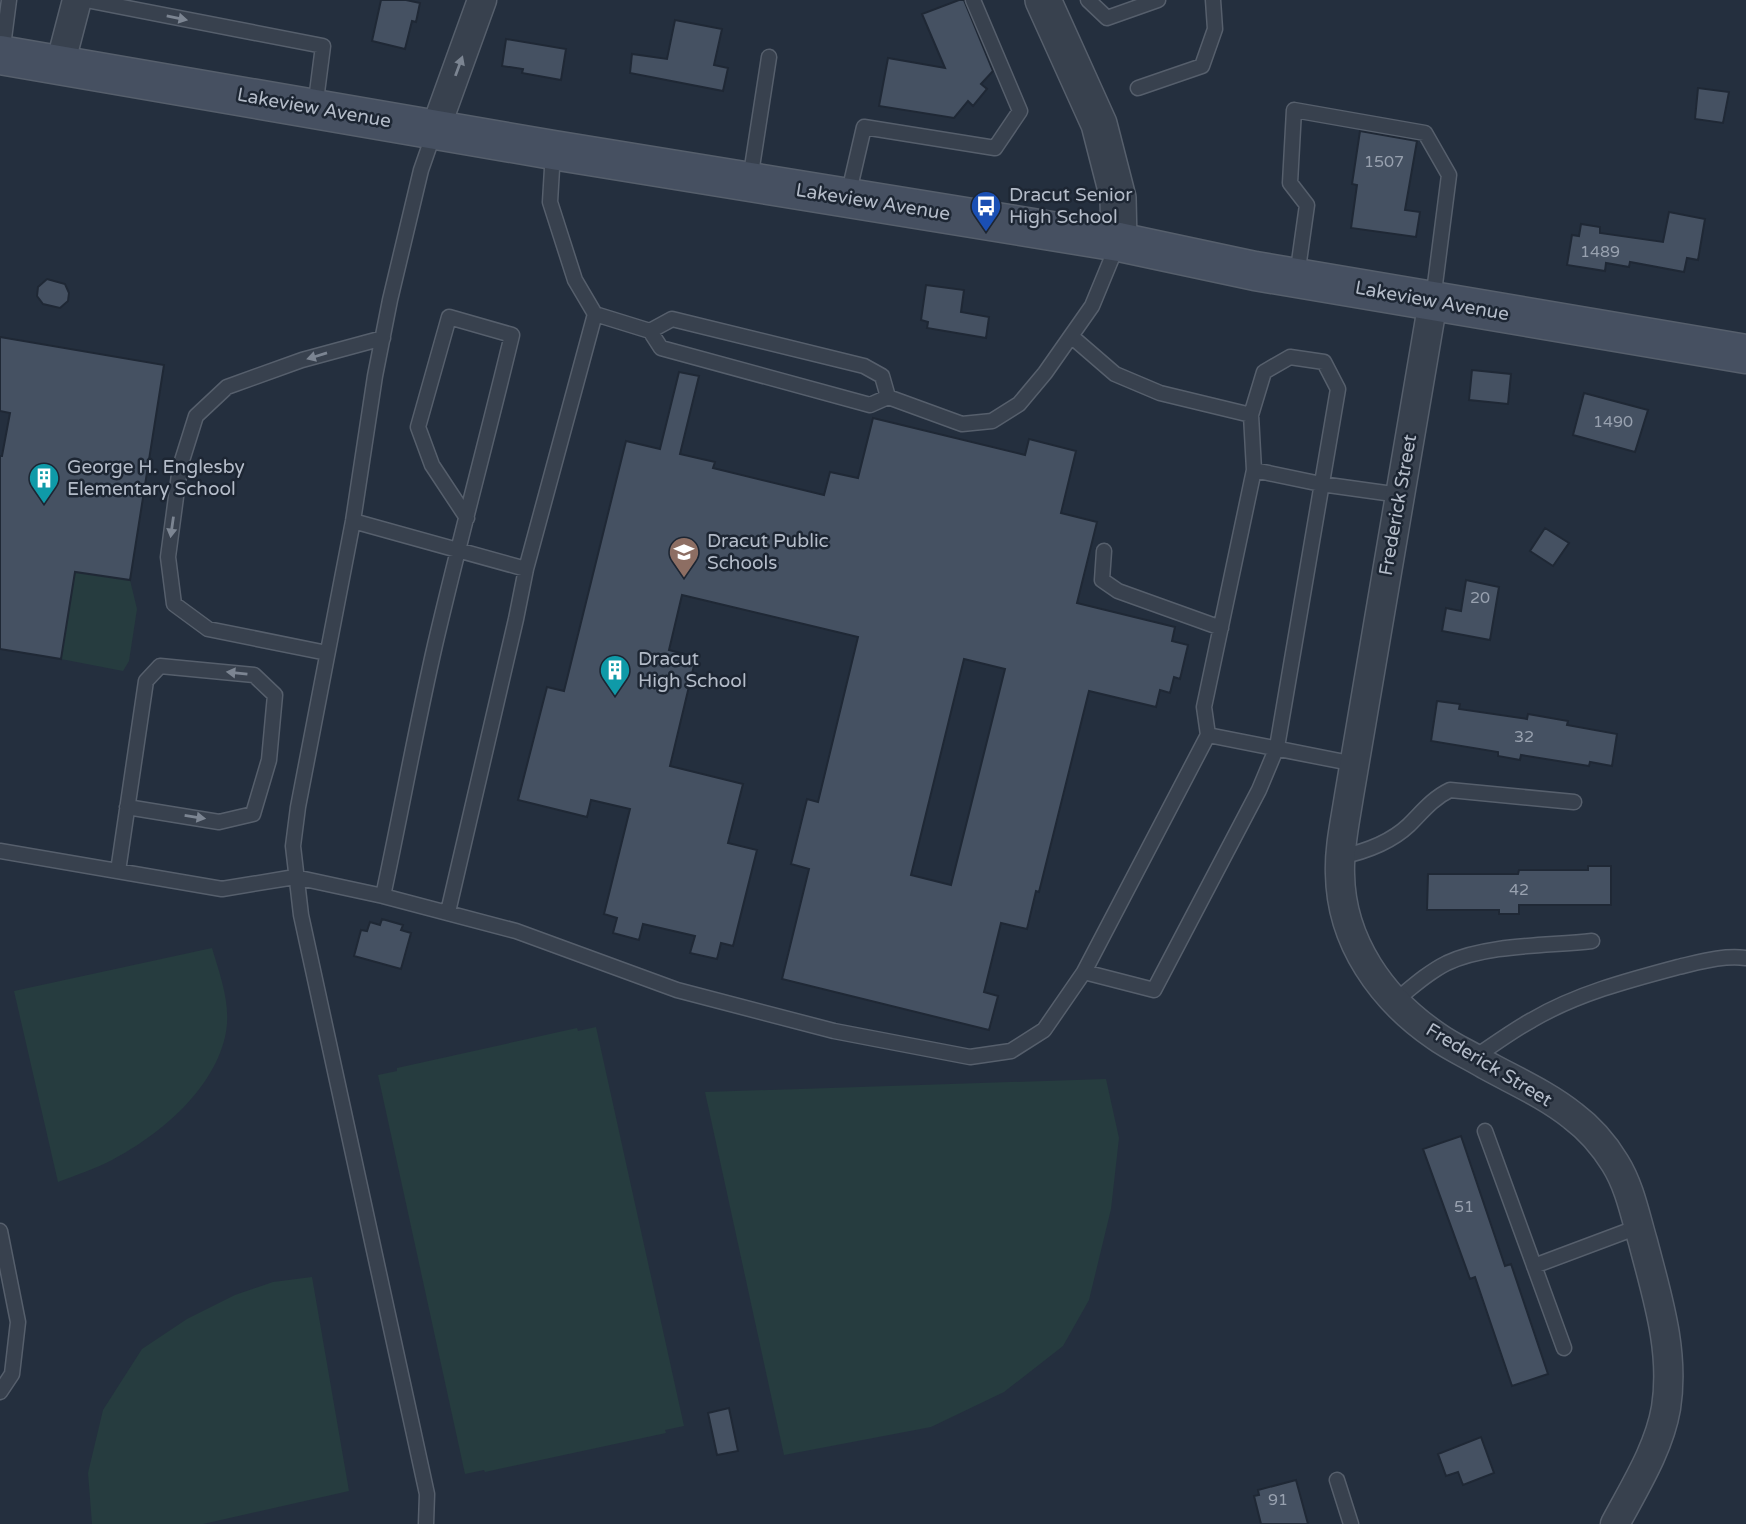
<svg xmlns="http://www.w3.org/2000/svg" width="1746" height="1524" font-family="'Varela Round',sans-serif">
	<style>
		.green { fill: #263c3f }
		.building { fill: #455162; stroke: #1f2835; stroke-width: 2; fill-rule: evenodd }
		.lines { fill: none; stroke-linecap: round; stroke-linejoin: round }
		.service-casing { stroke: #565f6c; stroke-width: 17 }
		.minor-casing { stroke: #565f6c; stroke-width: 31 }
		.tertiary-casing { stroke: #565f6c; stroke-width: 38 }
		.secondary-casing { stroke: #565f6c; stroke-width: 41 }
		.service { stroke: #38414e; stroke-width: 14 }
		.minor { stroke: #38414e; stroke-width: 28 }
		.tertiary { stroke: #38414e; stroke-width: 35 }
		.secondary { stroke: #465061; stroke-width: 38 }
		.oneway { fill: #7c8592 }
		.labels { text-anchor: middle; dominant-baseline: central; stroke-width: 5; stroke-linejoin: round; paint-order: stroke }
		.number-label { font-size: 16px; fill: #98a1af }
		.street-label { font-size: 19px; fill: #b4bcc9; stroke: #1d2633 }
		.poi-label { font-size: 19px; fill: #b4bcc9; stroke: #1d2633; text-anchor: start }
	</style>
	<rect width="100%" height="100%" fill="#242f3e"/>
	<path class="green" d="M75 572 130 580 137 609 129 661 123 671 61 659Z
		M212 948C220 975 231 1004 226 1032 216 1088 160 1135 112 1160 95 1169 76 1175 58 1182L14 991Z
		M596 1027 684 1426 665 1430 666 1433 485 1472 484 1470 465 1474 378 1075 397 1071V1068L577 1028 578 1031Z
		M1106 1079 1119 1138 1111 1209 1089 1300 1063 1346 1004 1392 931 1427 784 1455 705 1092Z
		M312 1277 349 1491 203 1524H92L88 1473 103 1410 142 1349 187 1319 235 1295 273 1282Z"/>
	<path class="building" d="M381 0H406L420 3 416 22 412 21 405 49 372 41Z
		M959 0H964L993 71 981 84 987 89 973 106 968 101 954 118 879 106 888 58 945 68 922 14Z
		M675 20 722 29 714 65 728 68 723 91 630 73 632 54 667 59Z
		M506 39 566 49 561 80 522 73 523 69 502 66Z
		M1698 88 1729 92 1723 123 1695 119Z
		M1360 131 1417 141 1405 210 1420 212 1416 237 1351 228 1357 185 1352 184Z
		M1669 212 1705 219 1698 260 1687 258 1684 272 1630 262 1629 267 1606 263 1605 271 1567 265 1572 235 1579 236 1581 224 1600 227V233L1663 242Z
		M47 279 65 284 69 293 68 301 60 308 43 304 37 296 38 287Z
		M926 285 964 290 961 312 989 317 986 338 927 328 928 322 921 320Z
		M0 337 164 365 130 580 75 572 61 659 0 649V456H2L10 413 0 411Z
		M1472 370 1511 374 1508 404 1469 400Z
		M679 372 699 376 680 454 715 462 713 468 824 495 830 472 858 478 873 418 1025 455 1029 439 1076 451 1061 513 1097 522 1077 603 1175 627 1172 641 1188 645 1180 679 1174 677 1170 693 1160 690 1156 707 1089 691 1039 892 1036 891 1027 929 1001 923 984 992 998 996 989 1030 782 979 809 869 791 864 807 799 818 802 858 637 682 595 669 650 696 657 670 766 743 784 728 843 757 850 733 946 721 943 717 959 690 953 695 936 643 924 639 940 613 933 617 918 604 914 630 809 591 800 587 817 518 800 547 687 564 691 626 441 660 449ZM964 659 1005 669 951 885 911 875Z
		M1584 393 1648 410 1635 452 1573 435Z
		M1545 528 1569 543 1553 566 1530 551Z
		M1466 580 1499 587 1490 640 1442 631 1446 608 1461 611Z
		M1437 701 1460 704 1459 709 1527 719 1528 714 1568 721 1567 725 1617 734 1612 766 1590 762 1589 766 1521 755 1520 760 1498 756V752L1431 741Z
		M1588 866H1611V905H1519V914H1499V910H1427L1428 874H1518L1519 870H1588Z
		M382 919 403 925 401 930 411 933 401 969 354 956 361 930 367 931 370 922 380 925Z
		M1461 1136 1505 1266 1511 1264 1548 1374 1512 1386 1475 1277 1470 1279 1423 1149Z
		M729 1408 738 1451 717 1455 708 1413Z
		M1481 1437 1494 1473 1463 1485 1458 1472 1446 1476 1438 1454Z
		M1296 1480 1308 1524H1261L1254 1496 1259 1495 1258 1490Z"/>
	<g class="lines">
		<g class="service-casing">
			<path id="service" d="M86 0 323 46 315 108
				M1088 0 1107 18 1158 0
				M2 54 9 0
				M1138 88 1202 66 1215 29 1213 0
				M553 152 550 202 575 280 595 314 650 331 661 348 870 405 888 397 962 424 992 421 1019 404 1045 373 1092 306 1118 243
				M750 180 769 57
				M848 196 864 127 995 148 1020 111 973 0
				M1297 276 1307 205 1290 183 1294 110 1425 133 1449 175 1433 300
				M650 331 672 319 864 366 882 376 888 397
				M1254 470 1321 484 1400 495
				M353 521 526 569 516 619 448 912
				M1104 551 1102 580 1118 591 1221 628
				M526 569 595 314
				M327 653 208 629 174 604 168 557 180 467 196 416 227 387 302 360 383 338
				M1208 735 1355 764
				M0 851 222 889 295 877 383 896 516 931 677 990 834 1031 970 1057 1011 1051 1044 1030 1084 972 1154 990 1259 790 1277 747 1338 389 1324 362 1290 357 1264 372 1251 415 1160 393 1115 374 1071 336
				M1340 857C1364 852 1390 843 1409 825 1422 812 1433 798 1450 790L1574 802
				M118 871 146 681 160 666 254 675 275 695 269 760 253 814 219 822 127 807
				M383 896C401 812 416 728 435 645 459 542 487 439 512 335L449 317 418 427 432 465 467 518
				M1084 972 1208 735 1204 707 1254 470 1251 415
				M1394 1002C1411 988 1427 973 1447 963 1488 944 1548 946 1592 941
				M1474 1058C1493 1045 1512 1031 1532 1020 1576 994 1629 980 1678 967 1700 962 1723 955 1746 958
				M1485 1131 1564 1348
				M0 1231 18 1322 12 1374 0 1392
				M1534 1266 1638 1227
				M1337 1480 1351 1524
				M426 1524 427 1494 301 915 293 846 298 807 353 521 375 376 390 300 421 170 435 130"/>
		</g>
		<g class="minor-casing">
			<path id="minor" d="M60 65 77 0
				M435 130 482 0
				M1433 301 1349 796C1345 822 1339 848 1340 874 1341 942 1382 999 1436 1036 1451 1047 1470 1055 1486 1065 1515 1081 1547 1095 1573 1116 1589 1128 1604 1145 1615 1163 1630 1187 1635 1215 1643 1242 1657 1296 1675 1351 1666 1408 1659 1449 1634 1488 1615 1524"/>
		</g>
		<g class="tertiary-casing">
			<path id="tertiary" d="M1043 0 1099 124 1118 198 1119 242"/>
		</g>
		<g class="secondary-casing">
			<path id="secondary" d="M0 55 553 150 1119 242 1255 271 1746 354"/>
		</g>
		<use href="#service" class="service"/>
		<use href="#minor" class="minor"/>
		<use href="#tertiary" class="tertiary"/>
		<use href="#secondary" class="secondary"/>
	</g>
	<defs><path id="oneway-solid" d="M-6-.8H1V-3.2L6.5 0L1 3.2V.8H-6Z" transform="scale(1.75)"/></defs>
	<g class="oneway">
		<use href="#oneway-solid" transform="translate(177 18) rotate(11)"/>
		<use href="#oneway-solid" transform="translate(459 66) rotate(-70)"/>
		<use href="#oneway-solid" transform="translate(317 356) rotate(163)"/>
		<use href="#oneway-solid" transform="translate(172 527) rotate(98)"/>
		<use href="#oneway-solid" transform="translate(237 673) rotate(-174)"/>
		<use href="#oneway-solid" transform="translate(195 817) rotate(9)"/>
	</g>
	<defs>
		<g id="bus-pin" transform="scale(1.575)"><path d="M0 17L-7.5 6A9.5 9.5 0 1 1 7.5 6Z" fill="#1a4fb4" stroke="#1d2633"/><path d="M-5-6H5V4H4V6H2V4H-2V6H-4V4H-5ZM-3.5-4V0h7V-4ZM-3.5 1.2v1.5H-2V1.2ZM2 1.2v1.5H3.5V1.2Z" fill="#fff"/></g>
		<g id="building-pin" transform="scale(1.575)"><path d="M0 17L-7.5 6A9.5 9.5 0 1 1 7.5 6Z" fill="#0f9aa8" stroke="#1d2633"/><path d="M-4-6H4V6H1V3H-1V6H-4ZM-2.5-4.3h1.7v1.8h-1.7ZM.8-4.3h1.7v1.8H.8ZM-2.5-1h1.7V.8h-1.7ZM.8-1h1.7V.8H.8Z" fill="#fff"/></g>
		<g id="school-pin" transform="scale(1.575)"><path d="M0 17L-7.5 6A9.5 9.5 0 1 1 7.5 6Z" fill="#8d6e63" stroke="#1d2633"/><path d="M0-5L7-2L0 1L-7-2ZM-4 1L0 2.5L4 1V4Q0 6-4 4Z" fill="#fff"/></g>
	</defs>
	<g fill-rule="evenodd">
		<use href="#bus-pin" x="986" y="206"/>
		<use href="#building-pin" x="44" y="478"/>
		<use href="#school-pin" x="684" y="552"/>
		<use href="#building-pin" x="615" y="670"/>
	</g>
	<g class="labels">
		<g class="number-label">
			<text x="1384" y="162">1507</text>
			<text x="1600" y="252">1489</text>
			<text x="1613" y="422">1490</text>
			<text x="1480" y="598">20</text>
			<text x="1524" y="737">32</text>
			<text x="1519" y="890">42</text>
			<text x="1464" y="1207">51</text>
			<text x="1278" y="1500">91</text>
		</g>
		<g class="street-label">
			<text transform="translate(314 108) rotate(10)">Lakeview Avenue</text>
			<text transform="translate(873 202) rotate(9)">Lakeview Avenue</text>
			<text transform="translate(1432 301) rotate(10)">Lakeview Avenue</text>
			<text transform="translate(1398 505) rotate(-80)">Frederick Street</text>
			<text transform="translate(1489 1065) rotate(31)">Frederick Street</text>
		</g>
		<g class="poi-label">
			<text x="1009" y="195">Dracut Senior<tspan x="1009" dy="22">High School</tspan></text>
			<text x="67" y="467">George H. Englesby<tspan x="67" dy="22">Elementary School</tspan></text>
			<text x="707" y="541">Dracut Public<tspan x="707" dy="22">Schools</tspan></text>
			<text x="638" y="659">Dracut<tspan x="638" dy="22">High School</tspan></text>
		</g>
	</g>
</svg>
